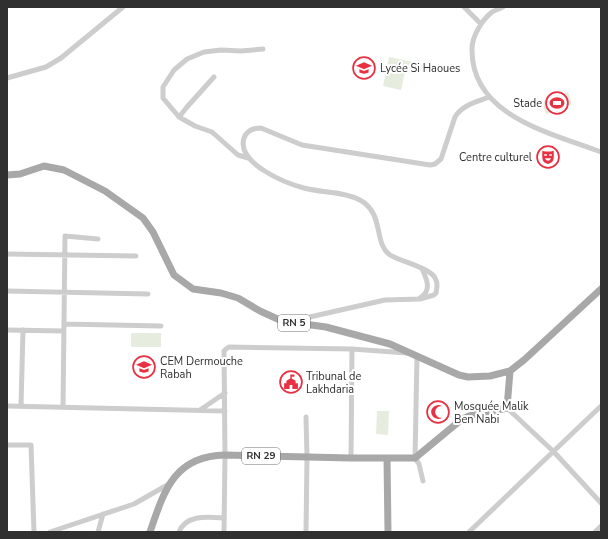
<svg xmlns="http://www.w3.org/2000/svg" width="608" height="539" font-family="'Nunito Sans',sans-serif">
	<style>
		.pitch { fill: #e6edde }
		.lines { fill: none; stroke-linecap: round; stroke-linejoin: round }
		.minor { stroke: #cdcdcd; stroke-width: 5 }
		.major { stroke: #a8a8a8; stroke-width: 7 }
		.labels { text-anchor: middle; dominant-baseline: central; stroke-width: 4; stroke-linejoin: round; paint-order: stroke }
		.shield { fill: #fff; stroke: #6e6e6e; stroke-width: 1 }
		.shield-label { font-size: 10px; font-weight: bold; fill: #303030 }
		.poi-label { font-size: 11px; fill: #303030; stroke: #fff; text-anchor: start }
	</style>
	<rect width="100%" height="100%" fill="#fff"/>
	<path class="pitch" d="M389 57 413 62 411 73 405 72 401 90 383 86Z
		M568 92 572 104 546 114 542 102Z
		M131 333H161V347H131Z
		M377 411H389L388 435 376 434Z"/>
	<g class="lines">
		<path class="minor" d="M464 7 481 24
			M503 7C500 9 495 10 492 12 482 20 472 36 472 49 471 116 551 133 601 152
			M7 78 46 67 61 58 123 7
			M179 117 187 107 214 77
			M248 158 238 155 212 132 195 126 179 117 163 98V87L174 70 187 59 204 52 221 50 241 51 263 49
			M7 254 136 256
			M7 291 148 294
			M420 298C432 291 427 279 422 269
			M292 321 385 300 420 299 434 295 436 293C437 287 438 283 435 278 431 268 399 261 390 255 373 243 385 214 360 200 343 191 322 193 304 188 285 183 236 163 244 138 247 130 254 128 261 128L302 145 430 165 435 164 441 159 455 117C462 105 477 102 489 97
			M64 324 161 326
			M7 330 64 331
			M417 357 415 458 419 464 423 481
			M7 406 225 411
			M21 406 23 330
			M63 407 65 236 98 239
			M507 408 554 452 601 503
			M200 410 225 393
			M7 445H31L34 532
			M351 458 352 349
			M50 532 134 504 169 484
			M98 532 103 514
			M179 532C186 514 208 517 224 518
			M224 532 225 455 224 351 226 349 229 347 352 349 407 353
			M306 532 307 457 306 417
			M469 532 601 406
			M595 532 601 526"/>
		<path class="major" d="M7 175 20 174 44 166 64 170 105 191 143 218 153 232 174 275 193 289 221 293 238 298 260 311 282 321 326 327 390 344 459 375 468 377 490 376 510 371 524 360 601 289
			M387 458 388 532
			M150 532C164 491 174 456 225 455L351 458H415L462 419 469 416 507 408 510 371"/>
	</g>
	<defs>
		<g id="school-ring" transform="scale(1.15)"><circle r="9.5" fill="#fff" stroke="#e83142" stroke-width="1.5"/><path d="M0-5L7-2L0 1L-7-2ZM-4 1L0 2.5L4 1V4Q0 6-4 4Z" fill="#e83142"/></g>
		<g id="stadium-ring" transform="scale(1.15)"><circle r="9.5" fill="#fff" stroke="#e83142" stroke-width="1.5"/><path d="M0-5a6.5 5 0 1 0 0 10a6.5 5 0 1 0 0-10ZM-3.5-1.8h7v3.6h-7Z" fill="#e83142"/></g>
		<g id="theatre-ring" transform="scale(1.15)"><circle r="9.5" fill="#fff" stroke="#e83142" stroke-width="1.5"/><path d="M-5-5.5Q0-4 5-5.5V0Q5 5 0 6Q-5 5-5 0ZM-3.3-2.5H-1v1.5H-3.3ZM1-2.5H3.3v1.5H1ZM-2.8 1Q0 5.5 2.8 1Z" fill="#e83142"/></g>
		<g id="civic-ring" transform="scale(1.15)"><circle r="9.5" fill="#fff" stroke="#e83142" stroke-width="1.5"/><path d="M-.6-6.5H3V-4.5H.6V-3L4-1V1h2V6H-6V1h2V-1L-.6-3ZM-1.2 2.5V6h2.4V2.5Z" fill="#e83142"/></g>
		<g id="mosque-ring" transform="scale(1.15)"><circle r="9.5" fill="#fff" stroke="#e83142" stroke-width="1.5"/><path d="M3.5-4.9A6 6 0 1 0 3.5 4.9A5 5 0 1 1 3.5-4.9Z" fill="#e83142"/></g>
	</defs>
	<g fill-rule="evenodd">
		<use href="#school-ring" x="364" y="68"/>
		<use href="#stadium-ring" x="557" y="103"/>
		<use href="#theatre-ring" x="548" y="157"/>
		<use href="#school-ring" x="144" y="367"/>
		<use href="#civic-ring" x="291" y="382"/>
		<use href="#mosque-ring" x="438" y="412"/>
	</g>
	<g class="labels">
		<g class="shield">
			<rect x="278" y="315" width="32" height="16" rx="3"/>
			<rect x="242" y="448" width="38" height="16" rx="3"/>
		</g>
		<g class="shield-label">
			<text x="294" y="323">RN 5</text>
			<text x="261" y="456">RN 29</text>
		</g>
		<g class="poi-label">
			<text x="380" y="68">Lycée Si Haoues</text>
			<text x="542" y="103" text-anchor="end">Stade</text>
			<text x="532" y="157" text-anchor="end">Centre culturel</text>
			<text x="160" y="361">CEM Dermouche<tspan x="160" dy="13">Rabah</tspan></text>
			<text x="306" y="376">Tribunal de<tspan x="306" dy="13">Lakhdaria</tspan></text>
			<text x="454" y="406">Mosquée Malik<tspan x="454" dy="13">Ben Nabi</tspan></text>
		</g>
	</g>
	<rect width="608" height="539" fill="none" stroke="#303030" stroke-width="16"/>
</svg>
